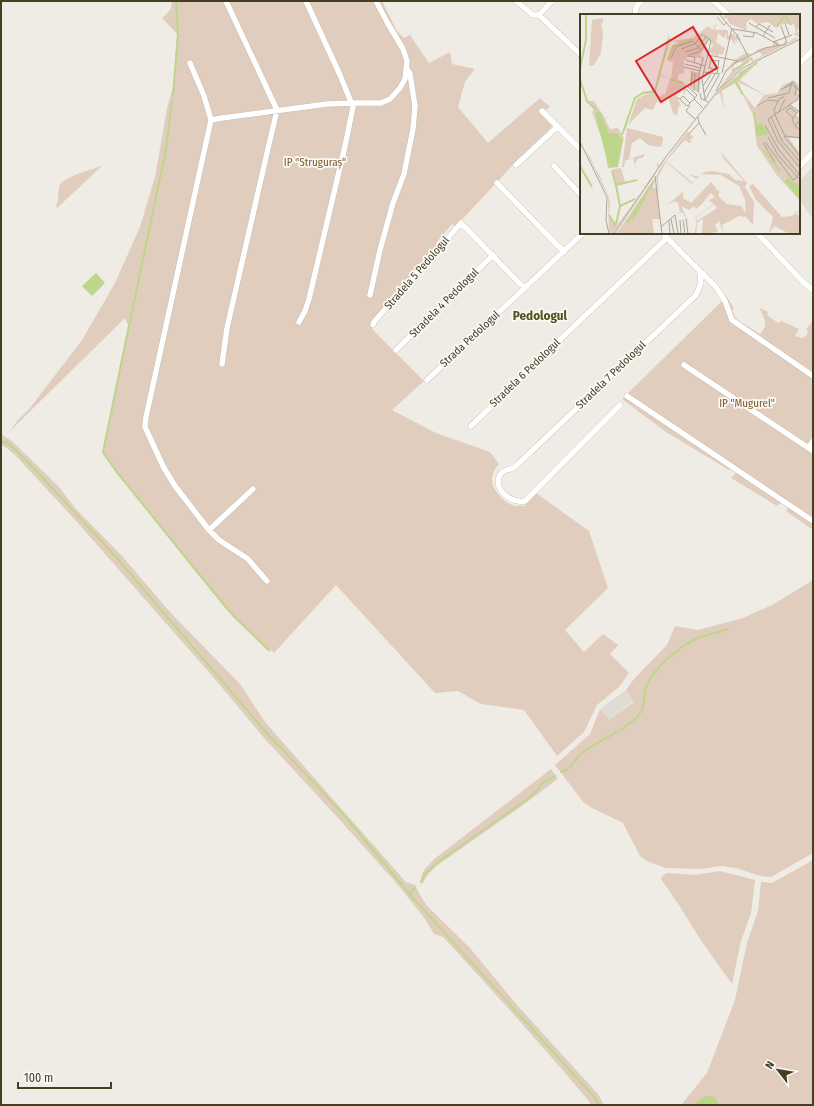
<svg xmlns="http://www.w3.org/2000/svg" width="814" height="1106" font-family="'Fira Sans Condensed',sans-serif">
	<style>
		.built { fill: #dfdcd3 }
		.green { fill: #e1cdbd }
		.water { fill: #bed68b }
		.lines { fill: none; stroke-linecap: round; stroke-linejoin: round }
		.stream { stroke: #bed68b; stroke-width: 2 }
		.minor-casing { stroke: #b1ae9f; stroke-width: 6 }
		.minor { stroke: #fff; stroke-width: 5.5 }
		.labels { text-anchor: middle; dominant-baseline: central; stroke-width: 3.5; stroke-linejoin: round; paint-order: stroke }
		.park-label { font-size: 11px; fill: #7c582a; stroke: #fbf9f6 }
		.street-label { font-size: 11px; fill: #423f22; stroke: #fbf9f6 }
		.quarter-label { font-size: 13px; font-weight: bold; fill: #56521d; stroke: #fbf9f6 }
		.inset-river { fill: none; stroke: #bed68b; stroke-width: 2 }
		.inset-road { fill: none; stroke: #aaa797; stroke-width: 1 }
		.view { fill: #d62828; fill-opacity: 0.15; stroke: #d62828; stroke-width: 2 }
		.inset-edge { fill: none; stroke: #423f22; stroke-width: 2 }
	</style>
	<rect width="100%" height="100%" fill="#efece5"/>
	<path class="built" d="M813 166V220L799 199V182Z
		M626 690 634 701 609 720 600 709Z"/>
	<path class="green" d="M172 1H382L397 31 404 38 410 35 429 63 450 52 452 64 475 69 465 82 458 107 488 143 540 98 550 107 546 110 544 108 539 112 552 126 551 128 515 162 511 167 459 223 455 226 452 224 436 243 439 246 372 327 373 330 424 381 392 410 436 433 490 452 499 464C489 475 490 485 499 495 503 500 508 504 515 506 518 506 521 506 524 506L536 493 589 531 608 588 565 630 584 652 603 634 618 645 610 654 629 673 619 687 597 705 584 732 557 756 524 710 481 704 458 691 435 693 336 585 274 653 271 650 269 652 232 616 190 565 119 476 102 453 128 325 125 318 9 432 18 420 30 408 82 340 115 283 140 227 155 177 167 108 173 87 174 77 177 34 162 18C168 13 172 9 172 1Z
		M102 166 57 208 56 206C59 200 58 193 59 187 61 177 93 169 102 166Z
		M705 279 716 291 722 300 726 296 734 308 732 310 736 319 760 334C769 324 765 320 760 309V308L768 312 767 315 778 323 781 321 799 329 795 336 802 338 806 336 808 331 806 329 813 321V530L786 511 788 508 781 503 777 506 731 478 736 473 730 469 729 470 666 432 622 399 669 353 722 301 718 294 705 280Z
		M1 434 12 441 59 487 75 508 122 556 170 612 240 684 265 722 406 882 415 885 419 893 427 906 470 948 517 1005 598 1094 604 1105H591L588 1100C541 1044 492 990 443 937L434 934 425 919 398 885 338 818 265 739 214 678 77 522 17 457 7 448 1 445Z
		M813 580V593L812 594 813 597V853L771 877 760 876 736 868 722 866 701 869 665 868 647 861 640 856 623 823 592 808 584 803 555 765 590 734 600 709 609 720 634 702 626 690 634 679 667 645 675 626 698 630 743 618 774 604Z
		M551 769 558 779 519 808 435 867 427 876 422 884C419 873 426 868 433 860Z
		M813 860V1105H681L707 1073 735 1000 747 943 758 911 761 882 772 883Z
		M720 871 755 880 751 913 741 941 732 984 700 939 679 905 661 879 662 876 667 873 694 875Z"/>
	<path class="water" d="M96 273 105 283 92 296 82 286Z
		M705 1096 715 1097 719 1105H695V1103Z"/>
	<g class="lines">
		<path class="stream" d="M173 95 178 34 176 1
			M172 102 166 149 154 207 143 259 103 452 116 471 225 606 234 616 268 649
			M1 441 8 443 27 461 116 557 264 730 343 814 412 897 595 1098 599 1105
			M561 772C574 768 574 759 583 752 601 738 627 731 641 712 645 705 643 693 647 685 654 668 681 645 698 638 707 635 718 632 728 629
			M421 882 425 874 438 862 529 798 537 790 542 783 549 780 555 776
			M410 894 415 888"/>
		<g class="minor-casing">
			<path id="minor" d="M516 1 533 15H539L581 55
				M713 1 729 15
				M539 15 552 1
				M636 15C634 9 637 5 641 1
				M190 63 204 96 211 120
				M799 64 813 50
				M542 111 581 150
				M516 165 557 127
				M554 166 581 195
				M799 167 813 152
				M497 183 564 252
				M663 233 667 238 716 287 725 301 732 320 813 376
				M757 233 803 282 813 290
				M370 295 380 250 393 203 404 174 413 129 415 106 410 74 407 69
				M299 322 305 311 309 299 345 146 353 107 340 75 306 1
				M373 325 374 322 461 223 520 284 525 287
				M396 350 493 255
				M222 364 227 328 267 153 277 110 226 1
				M684 365 813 451
				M427 380 583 233
				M627 396 813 521
				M620 405 525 501C512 504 492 489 500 475 503 470 506 470 510 469 513 469 516 466 518 464L696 295 701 283 700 272
				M471 426 569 331 667 238
				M809 447 813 441
				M209 530 253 489
				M267 581 248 559 219 540 209 530 175 486 164 468 145 427 146 417 211 120 222 118 327 104 352 103H381L390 99 400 88 405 79 407 61 403 49 387 22 376 1"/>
		</g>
		<use href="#minor" class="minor"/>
	</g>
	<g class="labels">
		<g class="park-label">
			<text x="315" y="162">IP "Struguraș"</text>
			<text x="747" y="403">IP "Mugurel"</text>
		</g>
		<g class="street-label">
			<text transform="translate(417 273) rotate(-49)">Stradela 5 Pedologul</text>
			<text transform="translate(444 303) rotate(-45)">Stradela 4 Pedologul</text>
			<text transform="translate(470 339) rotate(-43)">Strada Pedologul</text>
			<text transform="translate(525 373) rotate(-44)">Stradela 6 Pedologul</text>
			<text transform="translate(611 375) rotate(-44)">Stradela 7 Pedologul</text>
		</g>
		<g class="quarter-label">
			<text x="540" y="315">Pedologul</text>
		</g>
	</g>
	<g transform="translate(580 14)">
		<rect width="220" height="220" fill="#efece5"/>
		<path d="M145 0H220V12L217 17 220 23 212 20 216 19 214 9 211 11 205 9 196 14 188 8 178 10 171 5 166 9 167 17 150 10 146 3 145 5 143 4ZM23 4V9H21L23 19 21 39 14 51 9 52 12 6ZM131 11H136L135 16H147L148 17V22L154 19 155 24 157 20H160L158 21 161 26 159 28 157 24V28L154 26 155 29H158L154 30 152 27 153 31 152 26 146 25 147 18 144 24 138 19 136 28 145 34 143 41 139 40 138 43 129 38 133 31 129 26 120 42 124 43 123 49V45L115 43 107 42 106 46H104V59L98 61V66L110 73 111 57 119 59 121 66 119 79 107 72 104 81 103 76 96 82 101 92H99L97 102 93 99 88 84 82 90 77 87 73 96 65 94 48 111 57 85 64 81 73 80H62L55 85 52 91 46 114 42 121 44 124 42 131 40 121 29 119 20 98 16 99 26 133 29 154 28 155 24 131 12 98 14 95 7 87 0 65 7 87H14L25 104 29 102 25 105 30 115 38 114 42 120 52 91 55 84 62 79 75 76 90 28 87 17 91 27 80 60 91 65 93 48 88 47V44L93 32 100 29 91 27 113 24 128 12 133 16 135 12ZM80 61 90 65 85 80 80 82 74 80ZM216 23 217 24V25L172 48 170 46 139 74 153 56 152 52 145 58 143 55 145 57 156 45 167 38 169 40 166 34 169 40H173L167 42 153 52 154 55 163 50 160 47 170 42 174 46 183 41 179 38 171 41 179 35 193 32V29L195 30 193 28 197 27 199 31 204 30V27L207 29ZM178 48 160 66 185 81 197 79 203 71 214 66 219 72 217 86 210 91 217 96 215 101 220 104V124H209L220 140 218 162 220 174 208 163 204 166 220 187 196 160 177 132 173 101 158 71 154 68 142 76 144 96 140 79 135 82 144 70ZM158 68 184 81 175 94 163 79ZM47 114 83 123 82 132 78 133 68 131 60 124 52 129 49 145 64 140V143L58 145 55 149 56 156 53 144 45 147 44 153H42ZM108 117 110 121 114 122 110 126 112 128 109 129 105 126 86 147 113 169 117 165 108 160 93 148 108 160 119 163 124 158 132 157 149 160 155 166 164 167 144 145 140 137 167 169 165 173 174 188 173 211 166 203 159 202 142 211 144 220 139 207 135 211 138 218 122 220 123 205 118 208 116 219 114 220 117 209 115 204 133 190 129 186 135 183 131 179 121 191 111 199 116 195 114 192 109 196 101 192 109 209 102 198 96 201 100 198 98 189 95 187 87 191 112 170 86 148 78 163 79 183 76 162 82 151ZM122 160 141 161 159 172 165 186 166 199 161 192 147 190 138 182 142 172 139 178 131 168 111 189 103 184V178ZM134 190 137 194 117 207 116 204ZM4 134 11 145 17 158 27 156 18 158 28 181 30 189 29 200 36 211 40 193 32 156H28L41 154 45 168H48L36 172 41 192 56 185 63 177 65 175 61 168 65 174 78 154 76 149 80 151 71 167 33 220 29 217 28 182ZM56 185V186L37 211 41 192ZM75 163 73 174 77 173 80 205H72L74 220H36ZM173 170 202 203 212 202 220 195 216 200 220 202V220H210L194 212 189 220 193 203 176 186 169 172Z" fill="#e1cdbd" fill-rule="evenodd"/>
		<path d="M20 97 29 119H38L43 126 38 153 29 154 15 99ZM182 109 189 120 176 123 175 111ZM208 163 220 173 219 185 204 167Z" fill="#bed68b"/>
		<path class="inset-river" d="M204 0 211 11M197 12 205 1M88 46 93 32 113 25M0 54 6 26V1M152 57 169 47M159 60 177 49M0 65 7 87 16 96M90 65 103 69M154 65 163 81M156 66 166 56M141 76 155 68M174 98 176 111M42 121 55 84 63 79 75 77 89 24M184 136 200 157M0 152 12 173M32 157 36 172M40 192 55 185M29 201 36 212M46 206 48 208 74 167M52 206 65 183M36 210 40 192 36 171 57 166"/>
		<path class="inset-road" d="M139 0 156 20 168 42M137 3 144 11 147 8M169 9 195 24M205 9 209 21M201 12 207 29M176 13 179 10 193 18M153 15 177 19 199 31M163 22 173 23 174 19M183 22 190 11M193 28 212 21M101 35 115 30 122 20 129 25M105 38 118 34 126 23M109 41 121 37M128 41 158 47M107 42 115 43 114 48M91 44 96 33 113 27 121 36 129 25M106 46 125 52M105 50 121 54M104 53 120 57M137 56 129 54 131 46 139 47M124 58 140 60M142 59 152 14M137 60 139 46M123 72 131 60M111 73 112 57M204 74 213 68 220 78M106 75 115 84M114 76 115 59M200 76 212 70 216 74 215 82M136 77 146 57 155 49 185 34 206 30M118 78 119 60 123 44M120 79 121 85 125 86 139 61M124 79 135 60M97 83 107 92 114 85 117 81 107 72M188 84 209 79 212 68M100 85 103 82 110 89M114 85 123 94M128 88 125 86 122 65 131 27 129 25M110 91 106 97 115 105M210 91 220 98M177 92 187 86 198 87M198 99 205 85M195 101 194 96 199 85 204 83M195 101 205 122M191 103 202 127 220 148M213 104 206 97 210 94 217 99M220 106 215 112 220 116M119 109 126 121M185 111 199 136 219 160M215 111 212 106 218 97M109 120 119 109 118 103M204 122 220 142M205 122 220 124M188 123 198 141 220 166M0 128 27 183 26 206 29 220M185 128 213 166 218 162 220 154M183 129 195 148M220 154 198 127 188 105 217 86 220 78M75 162 82 220M91 205 94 220M106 205 108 220M100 206 101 220M103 206 105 220M89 207 90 220M81 213 95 201 98 220M34 220 85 144 141 73 163 54 220 25"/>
		<path class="view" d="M113 13 137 54 81 88 56 47Z"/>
		<rect width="220" height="220" class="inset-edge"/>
	</g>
	<rect width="814" height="1106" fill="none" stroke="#423f22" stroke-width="4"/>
	<g transform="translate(778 1070) rotate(301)" stroke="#fbf9f6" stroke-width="3" paint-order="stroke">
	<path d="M0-3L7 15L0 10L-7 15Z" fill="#423f22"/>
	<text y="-6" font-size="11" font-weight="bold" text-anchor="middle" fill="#423f22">N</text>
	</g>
	<path d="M18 1082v6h93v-6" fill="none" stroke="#423f22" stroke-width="2"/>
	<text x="24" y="1082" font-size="12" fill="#423f22" stroke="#fbf9f6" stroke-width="3" paint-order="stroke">100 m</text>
</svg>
